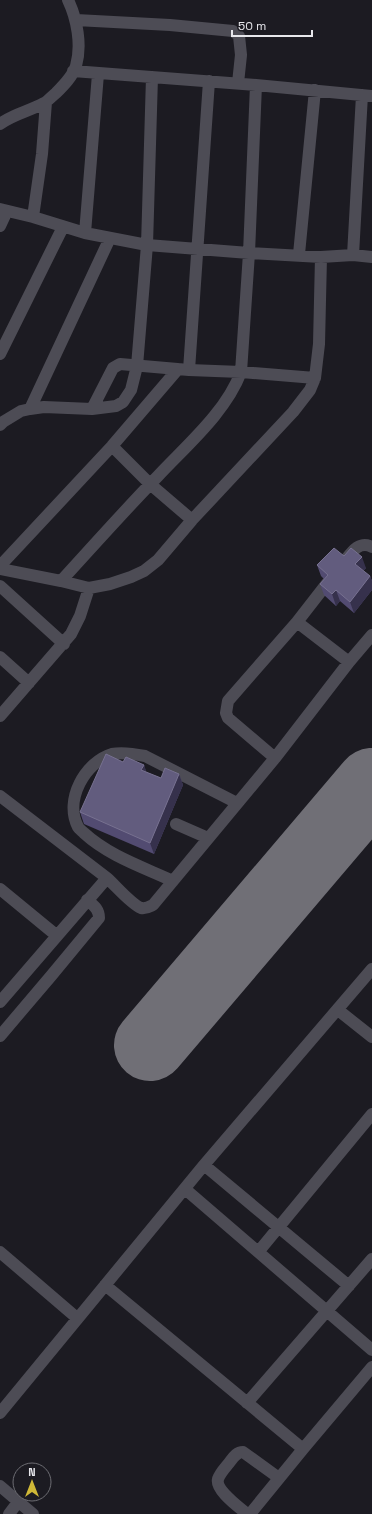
<svg xmlns="http://www.w3.org/2000/svg" width="372" height="1514" font-family="'Space Grotesk',sans-serif">
	<style>
		.lines { fill: none; stroke-linecap: round; stroke-linejoin: round }
		.runway { stroke: #706f76; stroke-width: 72 }
		.minor { stroke: #4d4c55; stroke-width: 12 }
		.wall { fill: #524b71 }
		.shaded-wall { fill: #36314c }
		.building { fill: #625c7e; stroke: #777190 }
	</style>
	<rect width="100%" height="100%" fill="#1c1b22"/>
	<g class="lines">
		<path class="runway" d="M150 1045 372 784"/>
		<path class="minor" d="M76 20 170 25 233 31 239 36 241 55 238 83
			M73 71 256 85 372 96
			M46 102 42 154 33 217 85 233 147 245 249 253 321 257 353 255 372 257
			M0 124C13 114 30 111 44 103 48 101 52 96 56 93 63 86 73 76 76 66 82 45 77 19 68 0
			M0 209 33 217
			M0 226 7 211
			M85 233 98 74
			M299 254 315 90
			M353 255 362 95
			M0 354 63 227
			M189 370 209 81
			M30 409 110 238
			M92 409 113 368 120 364 189 370 241 372 315 378
			M0 425 3 422 21 411 30 409 44 407 92 409 116 406 123 402 131 390 137 366 147 245 152 77
			M112 446 150 484 192 520
			M344 562C351 553 359 540 372 547
			M0 566 112 446 178 369
			M0 569 61 581 89 588 80 616 71 634 0 716
			M61 581C93 546 125 510 158 476 187 445 226 412 241 372L249 253 256 85
			M0 586 64 644
			M89 588 110 584 131 577 144 571 158 560 192 520 293 412 310 390 315 378 319 344 321 257
			M297 622 332 577
			M0 657 29 683
			M275 758 228 718 226 713 228 701 297 622 349 662
			M0 796 107 878
			M176 824 208 838
			M173 881C143 867 109 856 84 833 82 831 79 829 78 827 64 800 85 762 112 754 122 752 135 754 145 756L237 803
			M0 889 56 935
			M0 1002 107 878C116 886 131 904 141 908 146 909 149 907 153 905L275 758 349 662 372 635
			M338 1010 372 1037
			M0 1036 51 976 99 918C99 909 94 906 87 900
			M204 1165 349 1286
			M185 1189 372 1350
			M259 1251 372 1114
			M0 1252 77 1318
			M105 1285 303 1449
			M247 1403 372 1259
			M0 1413 204 1165 372 969
			M0 1486 33 1514
			M9 1514 18 1502
			M247 1514C239 1507 215 1490 218 1479 220 1473 225 1468 229 1463 233 1458 236 1452 243 1452L279 1478
			M250 1514 303 1449 372 1367"/>
	</g>
	<path class="wall" d="M344 556 366 568 363 571 370 576 372 581V590L354 613 340 601 336 606 324 595 320 584 324 579 321 576 317 565Z
		M123 762 144 765 146 772 161 778 179 774 183 785 154 854 84 824 80 812Z"/>
	<path class="shaded-wall" d="M362 557 366 568 359 575 355 564Z
		M370 576 372 581V590L354 613 350 602Z
		M336 590 340 601 336 606 332 594Z
		M144 765 148 776 141 770Z
		M179 774 183 785 154 854 150 843Z"/>
	<path class="building" d="M334 548 344 556 351 548 362 557 355 564 370 576 350 602 336 590 332 594 320 584 328 575 317 565Z
		M106 754 123 762 126 757 144 765 141 770 161 778 165 768 179 774 150 843 80 812Z"/>
	<g transform="translate(32 1482)"><circle r="19" fill="#1c1b22" stroke="#6d6d73"/>
	<path d="M0-3L7 15L0 10L-7 15Z" fill="#cfb837"/>
	<text y="-6" font-size="11" font-weight="bold" text-anchor="middle" fill="#e7e7ec">N</text>
	</g>
	<path d="M232 30v6h80v-6" fill="none" stroke="#e7e7ec" stroke-width="2"/>
	<text x="238" y="30" font-size="12" fill="#e7e7ec" stroke="#1c1b22" stroke-width="3" paint-order="stroke">50 m</text>
</svg>
